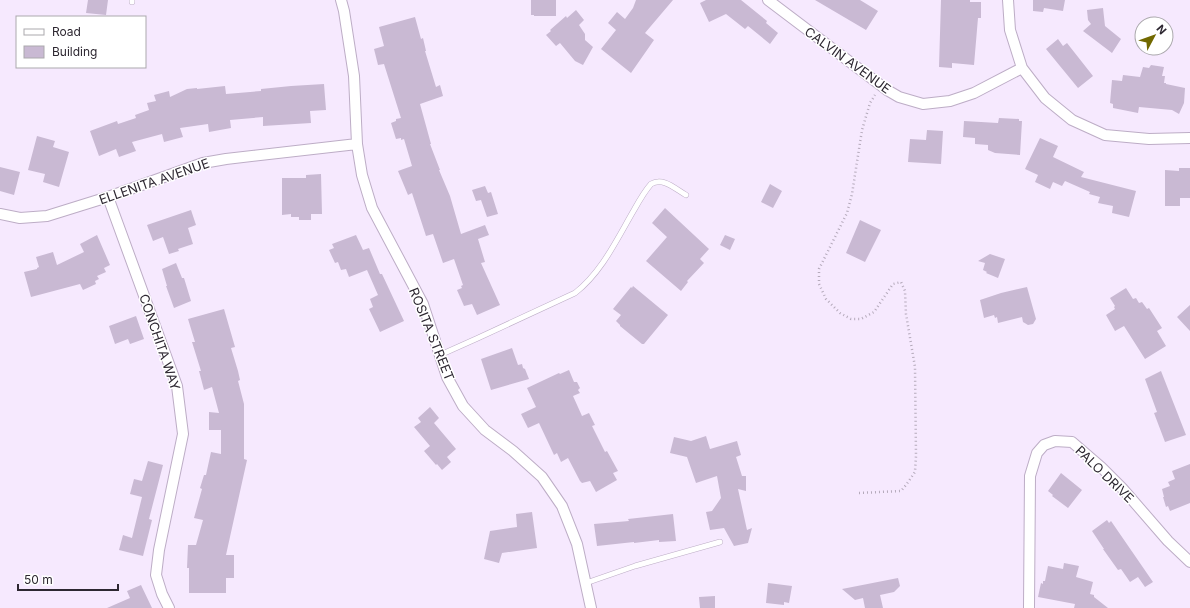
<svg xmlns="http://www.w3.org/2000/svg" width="1190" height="608" font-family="Inter,sans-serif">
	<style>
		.building { fill: #c9b9d3 }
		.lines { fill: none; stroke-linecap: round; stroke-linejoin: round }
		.service-casing { stroke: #bdadc6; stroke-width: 6 }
		.minor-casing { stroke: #bdadc6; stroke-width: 12 }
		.path { stroke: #b5aabb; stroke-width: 2.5; stroke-dasharray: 1 3; stroke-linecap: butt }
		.service { stroke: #fff; stroke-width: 5 }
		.minor { stroke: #fff; stroke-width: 10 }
		.labels { text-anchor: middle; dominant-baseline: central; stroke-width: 3; stroke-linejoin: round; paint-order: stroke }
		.street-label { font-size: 13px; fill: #2d2731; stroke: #fff }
	</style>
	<rect width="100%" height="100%" fill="#f6e9fe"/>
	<path class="building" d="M88 0H108L106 15 86 13Z
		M531 0H556V16H534V15H531Z
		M636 0H673L645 33 654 40 631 73 601 49 616 30 608 23 617 12 625 19 633 8Z
		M706 0H741L767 21 766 23 778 33 770 44 748 26 745 29 726 14 709 22 700 3Z
		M815 0H860L878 11 866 30Z
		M941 0H970V2H981V18H978L974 65 952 63V68L939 67Z
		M1033 0H1065L1063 11 1044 8 1043 12 1033 11Z
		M1103 8 1105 26 1121 39 1112 53 1083 31 1091 24 1088 20 1087 10Z
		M576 10 584 20 579 25 585 34V40L593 47 583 65 575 61 560 43 556 46 546 35 551 31 550 30 566 16 567 18Z
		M415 17 421 39 423 38 426 51H425L436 87 440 85 443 96 420 104 431 144H430L440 170H439L450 196 461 234 485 225 489 235 478 239 485 262 481 263 500 305 477 315 472 304 464 306 457 290 462 288 461 286 463 285 454 259 443 263 433 234 426 236 412 193 408 195 398 171 412 166 404 139 401 140V138L396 139 391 123 396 121V119L401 118 384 64 378 65 374 49 384 46 379 27Z
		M1058 39 1063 46 1067 43 1093 76 1078 88 1046 49Z
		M1151 65 1164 67 1162 76H1165L1164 83H1166V84L1185 88 1184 103 1179 114 1172 110 1139 107 1138 113 1113 108V104L1110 103 1112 80 1122 81 1123 75 1140 77 1143 67 1149 68Z
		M324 84 326 110 310 111 311 123 263 126V117L230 120 231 128 209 132 208 124 180 128 183 137 164 142 162 134 132 142 136 151 119 157 116 149 99 156 90 131 117 121 118 124 136 118 135 115 149 110 147 103 156 101 154 95 169 91 170 97 187 89 197 88V89L225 86 226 94 261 91V89L291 86Z
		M999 118 1019 119V121H1022L1020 155 995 153 988 150V145L975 144V138L963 137 964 121 998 123Z
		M927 130 943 131 941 164 908 162 910 139 926 140Z
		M37 136 55 141 53 147 69 152 59 187 43 182 45 174 28 170Z
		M1040 138 1058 146 1053 157 1084 172 1081 177 1136 191 1129 217 1112 213 1113 206 1098 203 1100 197 1089 194 1090 192 1065 181 1062 186 1053 182 1050 189 1035 182 1038 175 1025 169Z
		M0 167 20 172 14 195 0 191Z
		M1179 168H1190V198H1180V206H1165V170L1179 171Z
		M321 174 322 214H311V220H299V217H291V214L282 215V178H306V175Z
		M770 184 782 191 773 208 761 202Z
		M485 186 488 193 491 192 498 214 487 217 481 200 476 201 472 190Z
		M665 208 709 249 700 259 704 263 687 281 688 282 681 291 646 261 667 237 652 223Z
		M191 210 196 225 188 228 193 244 178 249 179 251 169 254 163 237 153 241 147 225Z
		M860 220 881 230 865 262 846 253Z
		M97 235 110 265 104 268 106 272 97 276 99 279 95 281 96 284 83 290 80 284 31 297 24 272 37 269V268L39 267 36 257 53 252 57 265 84 252 80 244Z
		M356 235 363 250 369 248 380 274H382L404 321 380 332 369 309 373 307 370 299 378 295 367 270 349 277 346 269 341 270 338 262 335 263 329 250 334 248 332 244Z
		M725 235 735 239 730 250 720 245Z
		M990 254 1005 259 998 278 986 273 987 272 983 270 985 263 978 261Z
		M176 263 182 278H184L191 301 174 308 166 286H167L162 269Z
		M633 286 668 315 644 344H642L620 326V325L616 321 621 315 613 309 631 287 632 288Z
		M1027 287 1036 319 1033 324 1028 325 1023 322 1022 317 998 323 997 317 995 318 994 315 984 318 980 300 1001 293Z
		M1126 288 1133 299 1136 298 1139 303 1142 302 1147 309 1149 308 1162 328 1157 331 1166 346 1145 359 1124 326 1115 331 1106 315 1115 309 1114 307 1115 306 1110 298Z
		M1190 305V331L1177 317Z
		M224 309 235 347 231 348 238 371 240 380 238 381 244 404V459L247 460 226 555H234V578H226V593H189V568H187L188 545H196L203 520 194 518 202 489 200 488 204 475H206L211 452 221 454V430H209V412L219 413 212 387 204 390 199 371H201L192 342H195L188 319Z
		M136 316 144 339 130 344 128 339 115 344 109 326Z
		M512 348 518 365 522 364 523 368 525 369 529 379 491 390 481 359Z
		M569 370 574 382H577L580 388 578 390 580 393 573 396 582 416 589 413 595 425 592 426 605 452 607 451 618 471 613 473 617 480 596 492 590 481 582 483 580 481 568 458 561 462 557 453 554 455 539 423 528 428 521 414 536 407 527 388 559 373 560 374Z
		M1161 371 1186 435 1165 442 1154 413 1157 412 1145 379Z
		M430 407 439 418 434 423 456 449 447 457 451 462 442 470 437 464 436 465 424 451 430 446 414 427 421 422 418 418Z
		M706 436 710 449 737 441 741 455 736 457 742 476H746V491L738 489 747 530 752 528 748 543 734 546 724 528 710 530 706 512 712 511 721 498 717 476 696 483 687 457 670 453 674 437 691 441Z
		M148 461 163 465 149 519 152 520 143 556 119 550 123 535 132 538 142 497 130 494 134 479 142 481Z
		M1190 464V503L1170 511 1168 506 1166 507 1163 497H1164L1162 489 1170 486 1168 482 1175 479 1172 471Z
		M1061 473 1082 490 1068 508 1052 496 1053 495 1048 491Z
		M532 512 537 548 502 553 499 563 484 559 490 531 517 527 516 514Z
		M673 514 676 541 659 542V540L634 543V542L597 546 594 524 629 521 628 519Z
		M1107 520 1109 523 1111 521 1153 582 1145 587 1138 577 1130 582 1121 569 1118 570 1103 549H1104L1092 531Z
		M1064 563 1079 566 1076 577 1093 582 1090 594 1094 595V597L1108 608H1074L1075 604 1038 597 1041 583 1043 584V581H1045L1048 566 1063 569Z
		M898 578 900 586 894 592 880 595 883 608H865L863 598 855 600 842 589Z
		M768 583 792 586 789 603 784 602V605L766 603Z
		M141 585 152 608H107L130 598 127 591Z
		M715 596V608H700L699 597Z"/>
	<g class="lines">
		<g class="service-casing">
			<path id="service" d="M132 0V2
				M440 355 478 338 575 293C602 272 617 239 634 210 639 201 644 192 651 184 663 177 674 188 686 195
				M586 583 635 566 720 542"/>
		</g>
		<g class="minor-casing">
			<path id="minor" d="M341 0 344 11 354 76 357 144 362 175 372 208 423 304 447 377 463 406 485 430 513 451 542 477 562 506 577 544 591 608
				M768 0 887 90 899 97 923 104 950 101 974 93 1022 68
				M1008 0 1010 30 1022 68 1045 98 1072 120 1105 135 1149 139 1190 138
				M108 197 177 386 183 434 159 550 156 575 162 594 169 608
				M0 214 20 218 47 216 108 197 203 163 226 159 357 144
				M1029 608 1030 476 1037 453 1044 445 1055 441 1072 442 1101 467 1122 488 1168 541 1190 562"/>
		</g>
		<path class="path" d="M859 493 901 491 906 485 915 472 916 456 915 367 906 314 905 291 901 282 893 284 874 312 861 319H851L840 313 826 299 819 284V269L847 213 852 194 862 130 870 103 875 95"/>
		<use href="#service" class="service"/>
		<use href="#minor" class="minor"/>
	</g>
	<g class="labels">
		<g class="street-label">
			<text transform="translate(848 60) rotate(36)">CALVIN AVENUE</text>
			<text transform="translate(154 181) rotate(-19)">ELLENITA AVENUE</text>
			<text transform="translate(432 334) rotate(68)">ROSITA STREET</text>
			<text transform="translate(160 342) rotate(71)">CONCHITA WAY</text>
			<text transform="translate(1105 474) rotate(44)">PALO DRIVE</text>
		</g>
	</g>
	<rect x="16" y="16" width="130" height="52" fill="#ffffff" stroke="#aba9ad"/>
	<rect x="24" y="29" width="20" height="6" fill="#ffffff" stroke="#aba9ad"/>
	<text x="52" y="36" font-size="12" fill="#2d2731">Road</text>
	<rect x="24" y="46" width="20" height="12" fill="#c9b9d3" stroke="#aba9ad"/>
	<text x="52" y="56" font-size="12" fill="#2d2731">Building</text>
	<g transform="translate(1154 36) rotate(49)"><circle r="19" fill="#ffffff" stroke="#aba9ad"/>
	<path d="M0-3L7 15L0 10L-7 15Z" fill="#726900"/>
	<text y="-6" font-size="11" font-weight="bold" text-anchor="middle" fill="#2d2731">N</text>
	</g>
	<path d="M18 584v6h100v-6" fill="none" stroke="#2d2731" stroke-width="2"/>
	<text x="24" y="584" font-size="12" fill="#2d2731" stroke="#ffffff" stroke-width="3" paint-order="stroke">50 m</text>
</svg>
